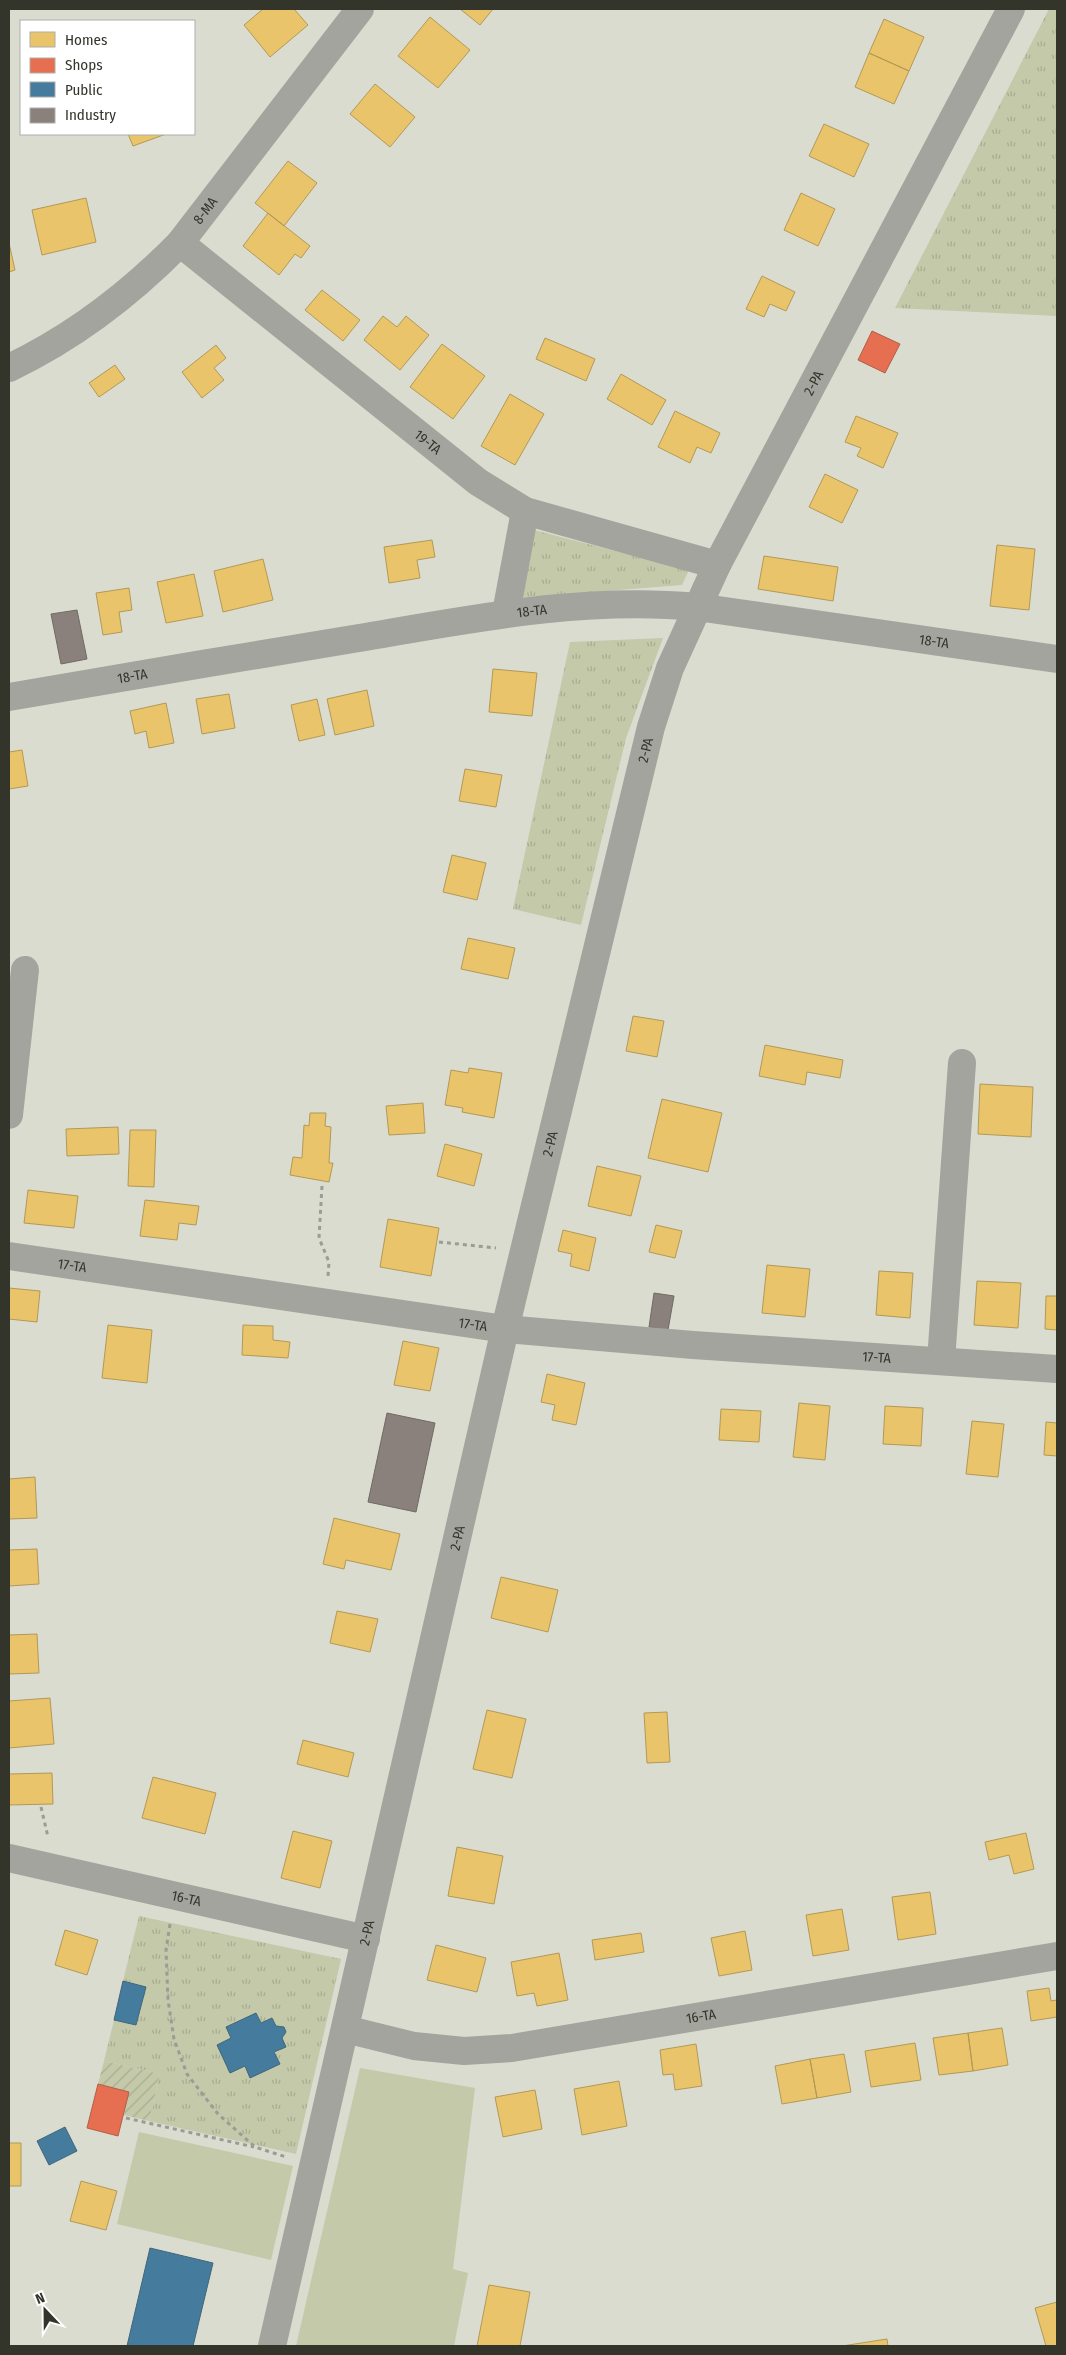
<svg xmlns="http://www.w3.org/2000/svg" width="1066" height="2355" font-family="'Fira Sans Condensed',sans-serif">
	<style>
		.grass { fill: url(#grass-tufts) }
		.park { fill: #c3c9a9 }
		.garden { fill: url(#garden-furrows) }
		.homes { fill: #e9c46a; stroke: #b29957 }
		.shops { fill: #e76f51; stroke: #b15e46 }
		.public { fill: #457b9d; stroke: #40667b }
		.industry { fill: #8a817c; stroke: #706a64 }
		.lines { fill: none; stroke-linecap: round; stroke-linejoin: round }
		.path { stroke: #9b9c96; stroke-width: 3; stroke-dasharray: 4 4; stroke-linecap: butt }
		.minor { stroke: #a3a49d; stroke-width: 28 }
		.labels { text-anchor: middle; dominant-baseline: central; stroke-width: 5; stroke-linejoin: round; paint-order: stroke }
		.street-label { font-size: 14px; fill: #33352b; stroke: #fff }
	</style>
	<defs>
		<pattern id="grass-tufts" width="24" height="20" patternUnits="userSpaceOnUse" patternTransform="scale(1.25)"><rect width="24" height="20" fill="#c3c9a9"/><path d="M3 7l-1-3M5 7V3M7 7l1-3M15 17l-1-3M17 17v-4M19 17l1-3" fill="none" stroke="#a8ad92"/></pattern>
		<pattern id="garden-furrows" width="10" height="10" patternUnits="userSpaceOnUse" patternTransform="scale(1.25)"><rect width="10" height="10" fill="#c3c9a9"/><path d="M-1 1l2-2M0 10L10 0M9 11l2-2" fill="none" stroke="#a8ad92"/></pattern>
	</defs>
	<rect width="100%" height="100%" fill="#dadcd0"/>
	<path class="grass" d="M1049 9H1057V316L895 308Z
		M530 529 689 570 682 585 516 598Z
		M663 638 626 738 581 925 513 909 570 642Z
		M139 1916 341 1959 296 2154 149 2121 160 2074 104 2061 114 2020 136 2025 146 1987 123 1981Z"/>
	<path class="park" d="M360 2068 475 2088 453 2269 468 2273 454 2346H296Z
		M139 2132 293 2166 271 2260 117 2224Z"/>
	<path class="garden" d="M104 2061 160 2074 149 2121 124 2115 128 2092 98 2084Z"/>
	<path class="homes" d="M263 9H294L308 25 270 57 244 25Z
		M460 9H493L480 25Z
		M430 17 470 50 438 88 398 56Z
		M884 19 924 37 909 71 869 53Z
		M869 53 909 71 894 104 855 87Z
		M375 84 415 117 390 147 350 114Z
		M824 124 869 144 854 177 809 156Z
		M128 134H166L133 146Z
		M288 161 317 183 284 226 255 203Z
		M801 193 835 209 818 246 784 230Z
		M86 198 96 242 42 255 32 210Z
		M268 213 310 246 301 258 295 254 279 275 243 246Z
		M9 243 15 270 9 272Z
		M762 276 795 292 786 311 770 304 764 317 746 309Z
		M322 290 360 320 343 341 305 310Z
		M383 316 397 327 406 316 429 335 400 370 364 340Z
		M545 338 595 359 586 381 536 359Z
		M442 344 485 376 453 419 410 387Z
		M216 345 226 358 214 368 224 380 202 398 182 372Z
		M115 365 125 379 99 397 89 383Z
		M621 374 666 400 652 425 607 399Z
		M510 394 544 414 515 465 481 446Z
		M675 411 720 433 711 453 697 447 690 463 658 447Z
		M856 416 898 433 883 468 857 456 861 448 845 442Z
		M825 474 858 490 842 523 809 507Z
		M432 540 435 557 417 560 420 578 389 583 384 547Z
		M997 545 1035 549 1029 610 990 606Z
		M764 556 838 567 833 601 758 589Z
		M263 559 273 600 223 612 214 571Z
		M194 574 203 616 166 623 157 582Z
		M129 588 132 610 119 612 122 632 103 635 96 593Z
		M493 669 537 673 532 716 489 712Z
		M367 690 374 726 335 735 327 699Z
		M229 694 235 728 202 734 196 699Z
		M317 699 325 735 299 741 291 705Z
		M166 703 174 743 149 748 146 731 135 734 130 711Z
		M22 750 28 786 9 789V752Z
		M465 769 502 775 496 807 459 801Z
		M452 855 486 863 477 900 443 892Z
		M468 938 515 948 508 979 461 969Z
		M633 1016 664 1021 657 1057 626 1051Z
		M765 1045 843 1060 840 1078 807 1072 805 1085 759 1076Z
		M469 1068 502 1073 494 1118 462 1112 463 1108 445 1105 451 1070 468 1073Z
		M980 1084 1033 1087 1031 1137 978 1134Z
		M662 1099 722 1113 708 1172 648 1158Z
		M423 1103 425 1133 389 1135 386 1106Z
		M310 1113H326L325 1126 331 1127 329 1163H333L329 1182 290 1175 293 1157 302 1158 304 1125 309 1126Z
		M118 1127 119 1154 67 1156 66 1129Z
		M130 1130H156L154 1187 128 1186Z
		M445 1144 482 1154 474 1186 437 1176Z
		M597 1166 641 1176 631 1216 588 1206Z
		M28 1190 78 1196 74 1228 24 1223Z
		M145 1200 199 1206 196 1225 179 1223 177 1240 140 1236Z
		M388 1219 439 1228 431 1276 380 1267Z
		M656 1225 682 1231 675 1258 649 1252Z
		M563 1230 596 1238 589 1271 570 1266 572 1254 558 1251Z
		M767 1265 810 1269 805 1317 762 1313Z
		M879 1271 913 1273 910 1318 876 1315Z
		M977 1281 1021 1283 1018 1328 974 1325Z
		M9 1288 40 1291 37 1322 9 1319Z
		M1046 1296H1057V1330L1045 1329Z
		M108 1325 152 1330 147 1383 102 1378Z
		M243 1325 273 1326V1340L290 1342 288 1358 242 1355Z
		M403 1341 439 1348 430 1391 394 1385Z
		M547 1374 585 1383 576 1425 552 1420 555 1405 541 1402Z
		M799 1403 830 1406 825 1460 793 1457Z
		M885 1406 923 1408 921 1446 883 1444Z
		M721 1409 761 1411 759 1442 719 1440Z
		M972 1421 1004 1424 998 1477 966 1474Z
		M1046 1422 1057 1423V1456L1044 1455Z
		M35 1477 37 1518 9 1519V1479Z
		M334 1518 400 1534 391 1570 346 1560 344 1569 323 1564Z
		M37 1549 39 1584 9 1586V1550Z
		M501 1577 558 1590 548 1632 491 1618Z
		M337 1611 378 1619 370 1652 330 1643Z
		M37 1634 39 1673 9 1674V1635Z
		M50 1698 54 1744 9 1748V1701Z
		M487 1710 526 1719 512 1778 473 1769Z
		M667 1712 670 1762 647 1763 644 1713Z
		M303 1740 354 1753 348 1777 297 1764Z
		M52 1773 53 1804 9 1805V1774Z
		M153 1777 216 1793 205 1834 142 1818Z
		M293 1831 332 1841 320 1888 281 1878Z
		M1026 1833 1034 1869 1014 1874 1009 1855 989 1860 985 1842Z
		M457 1847 503 1856 494 1904 448 1896Z
		M930 1892 936 1934 898 1940 892 1897Z
		M842 1909 849 1950 813 1956 806 1915Z
		M65 1930 98 1940 87 1975 55 1965Z
		M745 1931 752 1970 719 1976 711 1938Z
		M641 1933 644 1952 595 1960 592 1940Z
		M436 1945 486 1958 477 1992 427 1980Z
		M559 1953 568 2000 537 2006 534 1993 517 1996 511 1962Z
		M1049 1988 1051 2001 1057 2000V2017L1031 2021 1027 1991Z
		M1002 2028 1008 2065 973 2071 968 2033Z
		M968 2033 973 2071 939 2075 933 2038Z
		M915 2043 921 2080 871 2087 865 2051Z
		M696 2044 702 2086 675 2090 673 2074 663 2075 660 2050Z
		M844 2054 851 2092 817 2098 810 2059Z
		M810 2059 817 2098 782 2104 775 2066Z
		M619 2081 627 2126 582 2135 574 2089Z
		M535 2090 542 2129 503 2137 495 2097Z
		M9 2143H21V2186H9Z
		M81 2181 117 2191 106 2230 70 2221Z
		M489 2285 530 2292 520 2346H477Z
		M1057 2302V2346H1046L1035 2308Z
		M887 2339 888 2346H842Z"/>
	<path class="shops" d="M872 331 900 344 885 373 858 360Z
		M98 2084 129 2092 118 2136 87 2128Z"/>
	<path class="public" d="M123 1981 146 1987 136 2025 114 2020Z
		M256 2013 261 2023 272 2018 276 2026 284 2027 286 2032 282 2038 286 2047 274 2052 280 2064 250 2078 245 2066 230 2073 217 2045 231 2038 226 2027Z
		M65 2127 77 2151 49 2165 37 2141Z
		M150 2248 213 2263 193 2346H127Z"/>
	<path class="industry" d="M77 610 87 659 61 664 51 614Z
		M654 1293 674 1296 668 1330 649 1327Z
		M387 1413 435 1423 416 1512 368 1502Z"/>
	<g class="lines">
		<path class="path" d="M322 1186 319 1238 329 1262 328 1276
			M439 1242 496 1248
			M41 1807 48 1837
			M170 1924 166 1950 168 2000 174 2039 187 2074 218 2114 255 2147 286 2157
			M126 2118 254 2147"/>
		<g class="minor">
			<path id="s1" d="M180 243 478 482 525 511 717 565"/>
			<path id="s2" d="M9 368C74 337 130 294 180 243L360 9"/>
			<path d="M506 613 525 511"/>
			<path id="s3" d="M9 697C126 677 242 657 359 638 471 619 583 596 697 607L1057 659"/>
			<path d="M9 1115 25 970"/>
			<path id="s4" d="M9 1256 505 1329 693 1345 1057 1369"/>
			<path d="M941 1361 962 1063"/>
			<path id="s5" d="M9 1858 366 1939"/>
			<path id="s6" d="M345 2029 414 2046 464 2051 512 2048 1057 1956"/>
			<path id="s7" d="M272 2346 505 1329 651 727 670 668 717 565 1011 9"/>
		</g>
	</g>
	<g class="labels">
		<g class="street-label">
			<text stroke="none"><textPath href="#s2" startOffset="254">8-МА</textPath></text>
			<text stroke="none"><textPath href="#s7" startOffset="2044">2-РА</textPath></text>
			<text stroke="none"><textPath href="#s1" startOffset="318">19-ТА</textPath></text>
			<text stroke="none"><textPath href="#s3" startOffset="530">18-ТА</textPath></text>
			<text stroke="none"><textPath href="#s3" startOffset="935">18-ТА</textPath></text>
			<text stroke="none"><textPath href="#s3" startOffset="125">18-ТА</textPath></text>
			<text stroke="none"><textPath href="#s7" startOffset="1639">2-РА</textPath></text>
			<text stroke="none"><textPath href="#s7" startOffset="1234">2-РА</textPath></text>
			<text stroke="none"><textPath href="#s4" startOffset="64">17-ТА</textPath></text>
			<text stroke="none"><textPath href="#s4" startOffset="469">17-ТА</textPath></text>
			<text stroke="none"><textPath href="#s4" startOffset="874">17-ТА</textPath></text>
			<text stroke="none"><textPath href="#s7" startOffset="829">2-РА</textPath></text>
			<text stroke="none"><textPath href="#s5" startOffset="182">16-ТА</textPath></text>
			<text stroke="none"><textPath href="#s7" startOffset="424">2-РА</textPath></text>
			<text stroke="none"><textPath href="#s6" startOffset="361">16-ТА</textPath></text>
		</g>
	</g>
	<rect width="1066" height="2355" fill="none" stroke="#33352b" stroke-width="20"/>
	<rect x="20" y="20" width="175" height="115" fill="#ffffff" stroke="#adaeaa"/>
	<rect x="30" y="32" width="25" height="15" fill="#e9c46a" stroke="#adaeaa"/>
	<text x="65" y="45" font-size="15" fill="#33352b">Homes</text>
	<rect x="30" y="58" width="25" height="15" fill="#e76f51" stroke="#adaeaa"/>
	<text x="65" y="70" font-size="15" fill="#33352b">Shops</text>
	<rect x="30" y="82" width="25" height="15" fill="#457b9d" stroke="#adaeaa"/>
	<text x="65" y="95" font-size="15" fill="#33352b">Public</text>
	<rect x="30" y="108" width="25" height="15" fill="#8a817c" stroke="#adaeaa"/>
	<text x="65" y="120" font-size="15" fill="#33352b">Industry</text>
	<g transform="translate(45 2310) rotate(338)" stroke="#ffffff" stroke-width="4" paint-order="stroke">
	<path d="M0-4L9 19L0 12L-9 19Z" fill="#33352b"/>
	<text y="-8" font-size="14" font-weight="bold" text-anchor="middle" fill="#33352b">N</text>
	</g>
</svg>
